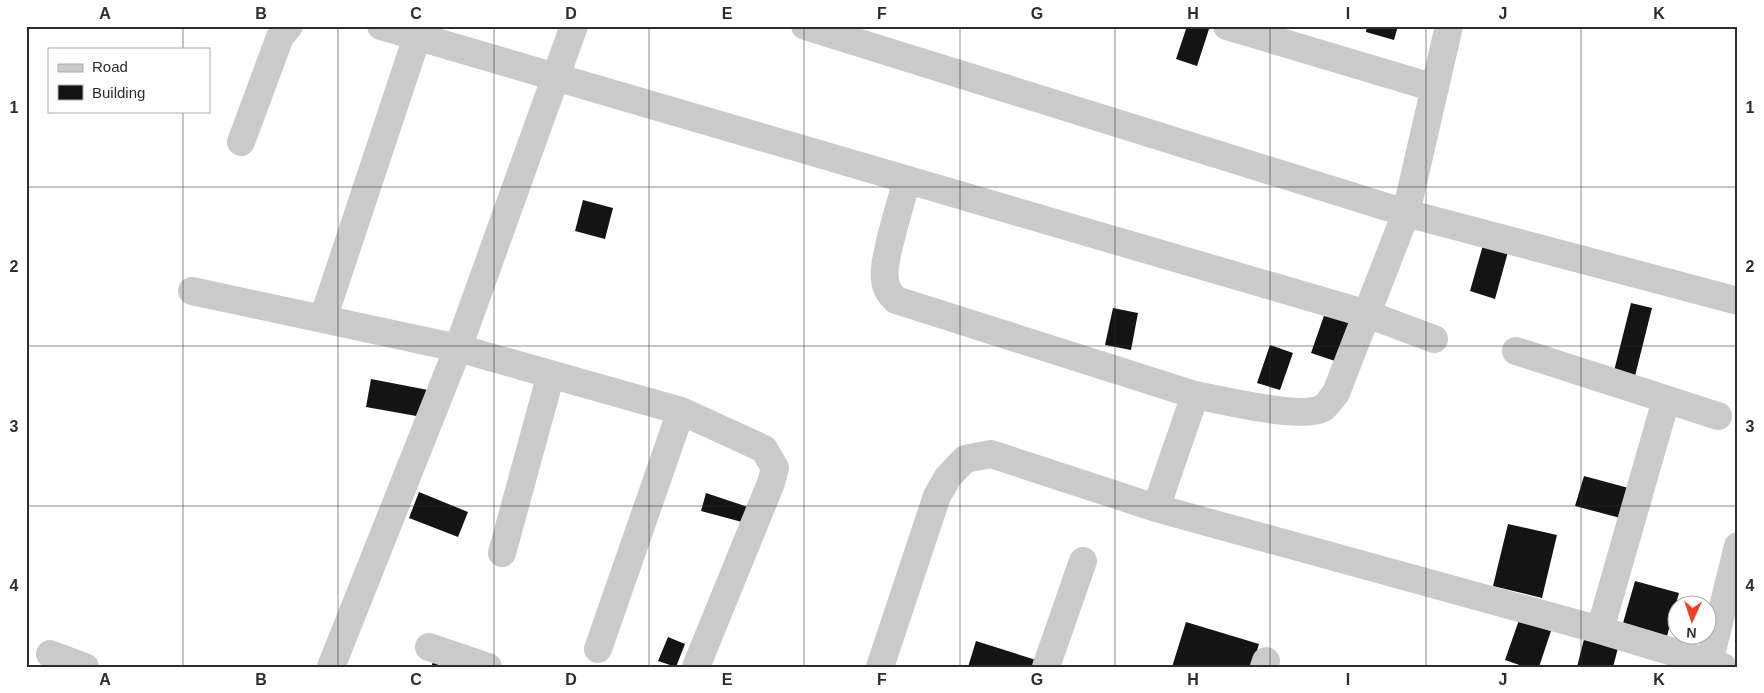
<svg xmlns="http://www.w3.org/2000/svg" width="1764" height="693" font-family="Helvetica,sans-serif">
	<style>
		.building { fill: #141414 }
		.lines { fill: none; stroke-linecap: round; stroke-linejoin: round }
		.minor { stroke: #cacaca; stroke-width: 28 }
		.grid { fill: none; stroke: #2d2d2d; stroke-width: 1; stroke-opacity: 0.55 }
		.neatline { fill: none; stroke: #2d2d2d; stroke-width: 2 }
		.grid-label { font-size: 16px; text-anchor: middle; font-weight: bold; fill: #2d2d2d }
	</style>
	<rect width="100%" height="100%" fill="#fff"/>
	<path class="building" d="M1187 26H1210L1197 66 1176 59Z
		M1367 26H1398L1394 40 1366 32Z
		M583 200 613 208 605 239 575 231Z
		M1483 245 1508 252 1495 299 1470 291Z
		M1631 303 1652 308 1635 376 1614 371Z
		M1327 307 1357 317 1341 363 1311 353Z
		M1113 308 1138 313 1131 350 1105 345Z
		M1270 345 1293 353 1280 390 1257 383Z
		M371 379 428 390 422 417 366 407Z
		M1584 476 1636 490 1628 520 1575 506Z
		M419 492 468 512 458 537 409 518Z
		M706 493 748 507 742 522 701 511Z
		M1508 524 1557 535 1542 598 1493 586Z
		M1635 581 1679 593 1667 636 1623 623Z
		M1519 620 1551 631 1539 667H1525L1505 660Z
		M1186 622 1259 644 1252 667H1172Z
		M668 637 685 644 676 667 658 661Z
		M1584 639 1618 648 1613 667H1577Z
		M976 641 1036 660 1033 667H968Z
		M433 662 446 667H431Z"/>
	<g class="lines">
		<path class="minor" d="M381 26 1367 314 1434 339
			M805 26 1406 213 1738 301
			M1227 26 1435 88
			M241 142 280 37 289 26
			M907 180C902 200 881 263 885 280 886 289 890 294 896 300L1195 395
			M192 291 458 348 681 411 764 449 775 468 771 483 696 667
			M323 319 417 37
			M1516 351 1718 416
			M1156 508 1195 395C1221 400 1302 420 1323 408 1328 405 1332 397 1336 393L1406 213 1449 26
			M502 553 551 374
			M1600 630 1666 400
			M429 647 488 667
			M598 649 681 411
			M50 654 85 667
			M1709 663 1738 546
			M331 667 458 348 574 26
			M880 667 937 496 948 477 965 459 991 454 1156 508 1600 630 1723 667
			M1046 667 1083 561
			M1264 667 1266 661"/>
	</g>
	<path class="grid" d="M183 26V49M338 26V667M494 26V667M649 26V667M804 26V667M960 26V667M1115 26V667M1270 26V667M1426 26V667M1581 26V667M183 111V667M26 187H1738M26 346H1738M26 506H1738"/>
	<rect width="1764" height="693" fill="none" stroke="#ffffff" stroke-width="55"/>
	<rect x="48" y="48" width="162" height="65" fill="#ffffff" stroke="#ababab"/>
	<rect x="58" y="64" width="25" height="8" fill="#cacaca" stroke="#ababab"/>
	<text x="92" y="72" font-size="15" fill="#2d2d2d">Road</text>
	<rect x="58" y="85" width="25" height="15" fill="#141414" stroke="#ababab"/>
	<text x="92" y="98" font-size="15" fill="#2d2d2d">Building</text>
	<g transform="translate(1692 620) rotate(183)"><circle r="24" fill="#ffffff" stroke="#ababab"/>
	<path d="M0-4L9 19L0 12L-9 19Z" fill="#ee4024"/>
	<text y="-8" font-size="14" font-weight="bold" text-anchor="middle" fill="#2d2d2d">N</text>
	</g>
	<rect x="28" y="28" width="1708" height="638" class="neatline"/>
	<g class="grid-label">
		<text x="105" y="19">A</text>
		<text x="261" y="19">B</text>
		<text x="416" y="19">C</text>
		<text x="571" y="19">D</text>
		<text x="727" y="19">E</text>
		<text x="882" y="19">F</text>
		<text x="1037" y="19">G</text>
		<text x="1193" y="19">H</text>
		<text x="1348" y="19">I</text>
		<text x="1503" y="19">J</text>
		<text x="1659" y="19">K</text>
		<text x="14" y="113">1</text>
		<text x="1750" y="113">1</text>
		<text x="14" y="272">2</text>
		<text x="1750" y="272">2</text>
		<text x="14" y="432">3</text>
		<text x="1750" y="432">3</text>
		<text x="14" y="591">4</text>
		<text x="1750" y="591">4</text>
		<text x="105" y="685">A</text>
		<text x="261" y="685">B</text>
		<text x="416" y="685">C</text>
		<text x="571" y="685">D</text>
		<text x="727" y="685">E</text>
		<text x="882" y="685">F</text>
		<text x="1037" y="685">G</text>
		<text x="1193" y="685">H</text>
		<text x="1348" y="685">I</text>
		<text x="1503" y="685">J</text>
		<text x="1659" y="685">K</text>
	</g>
</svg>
